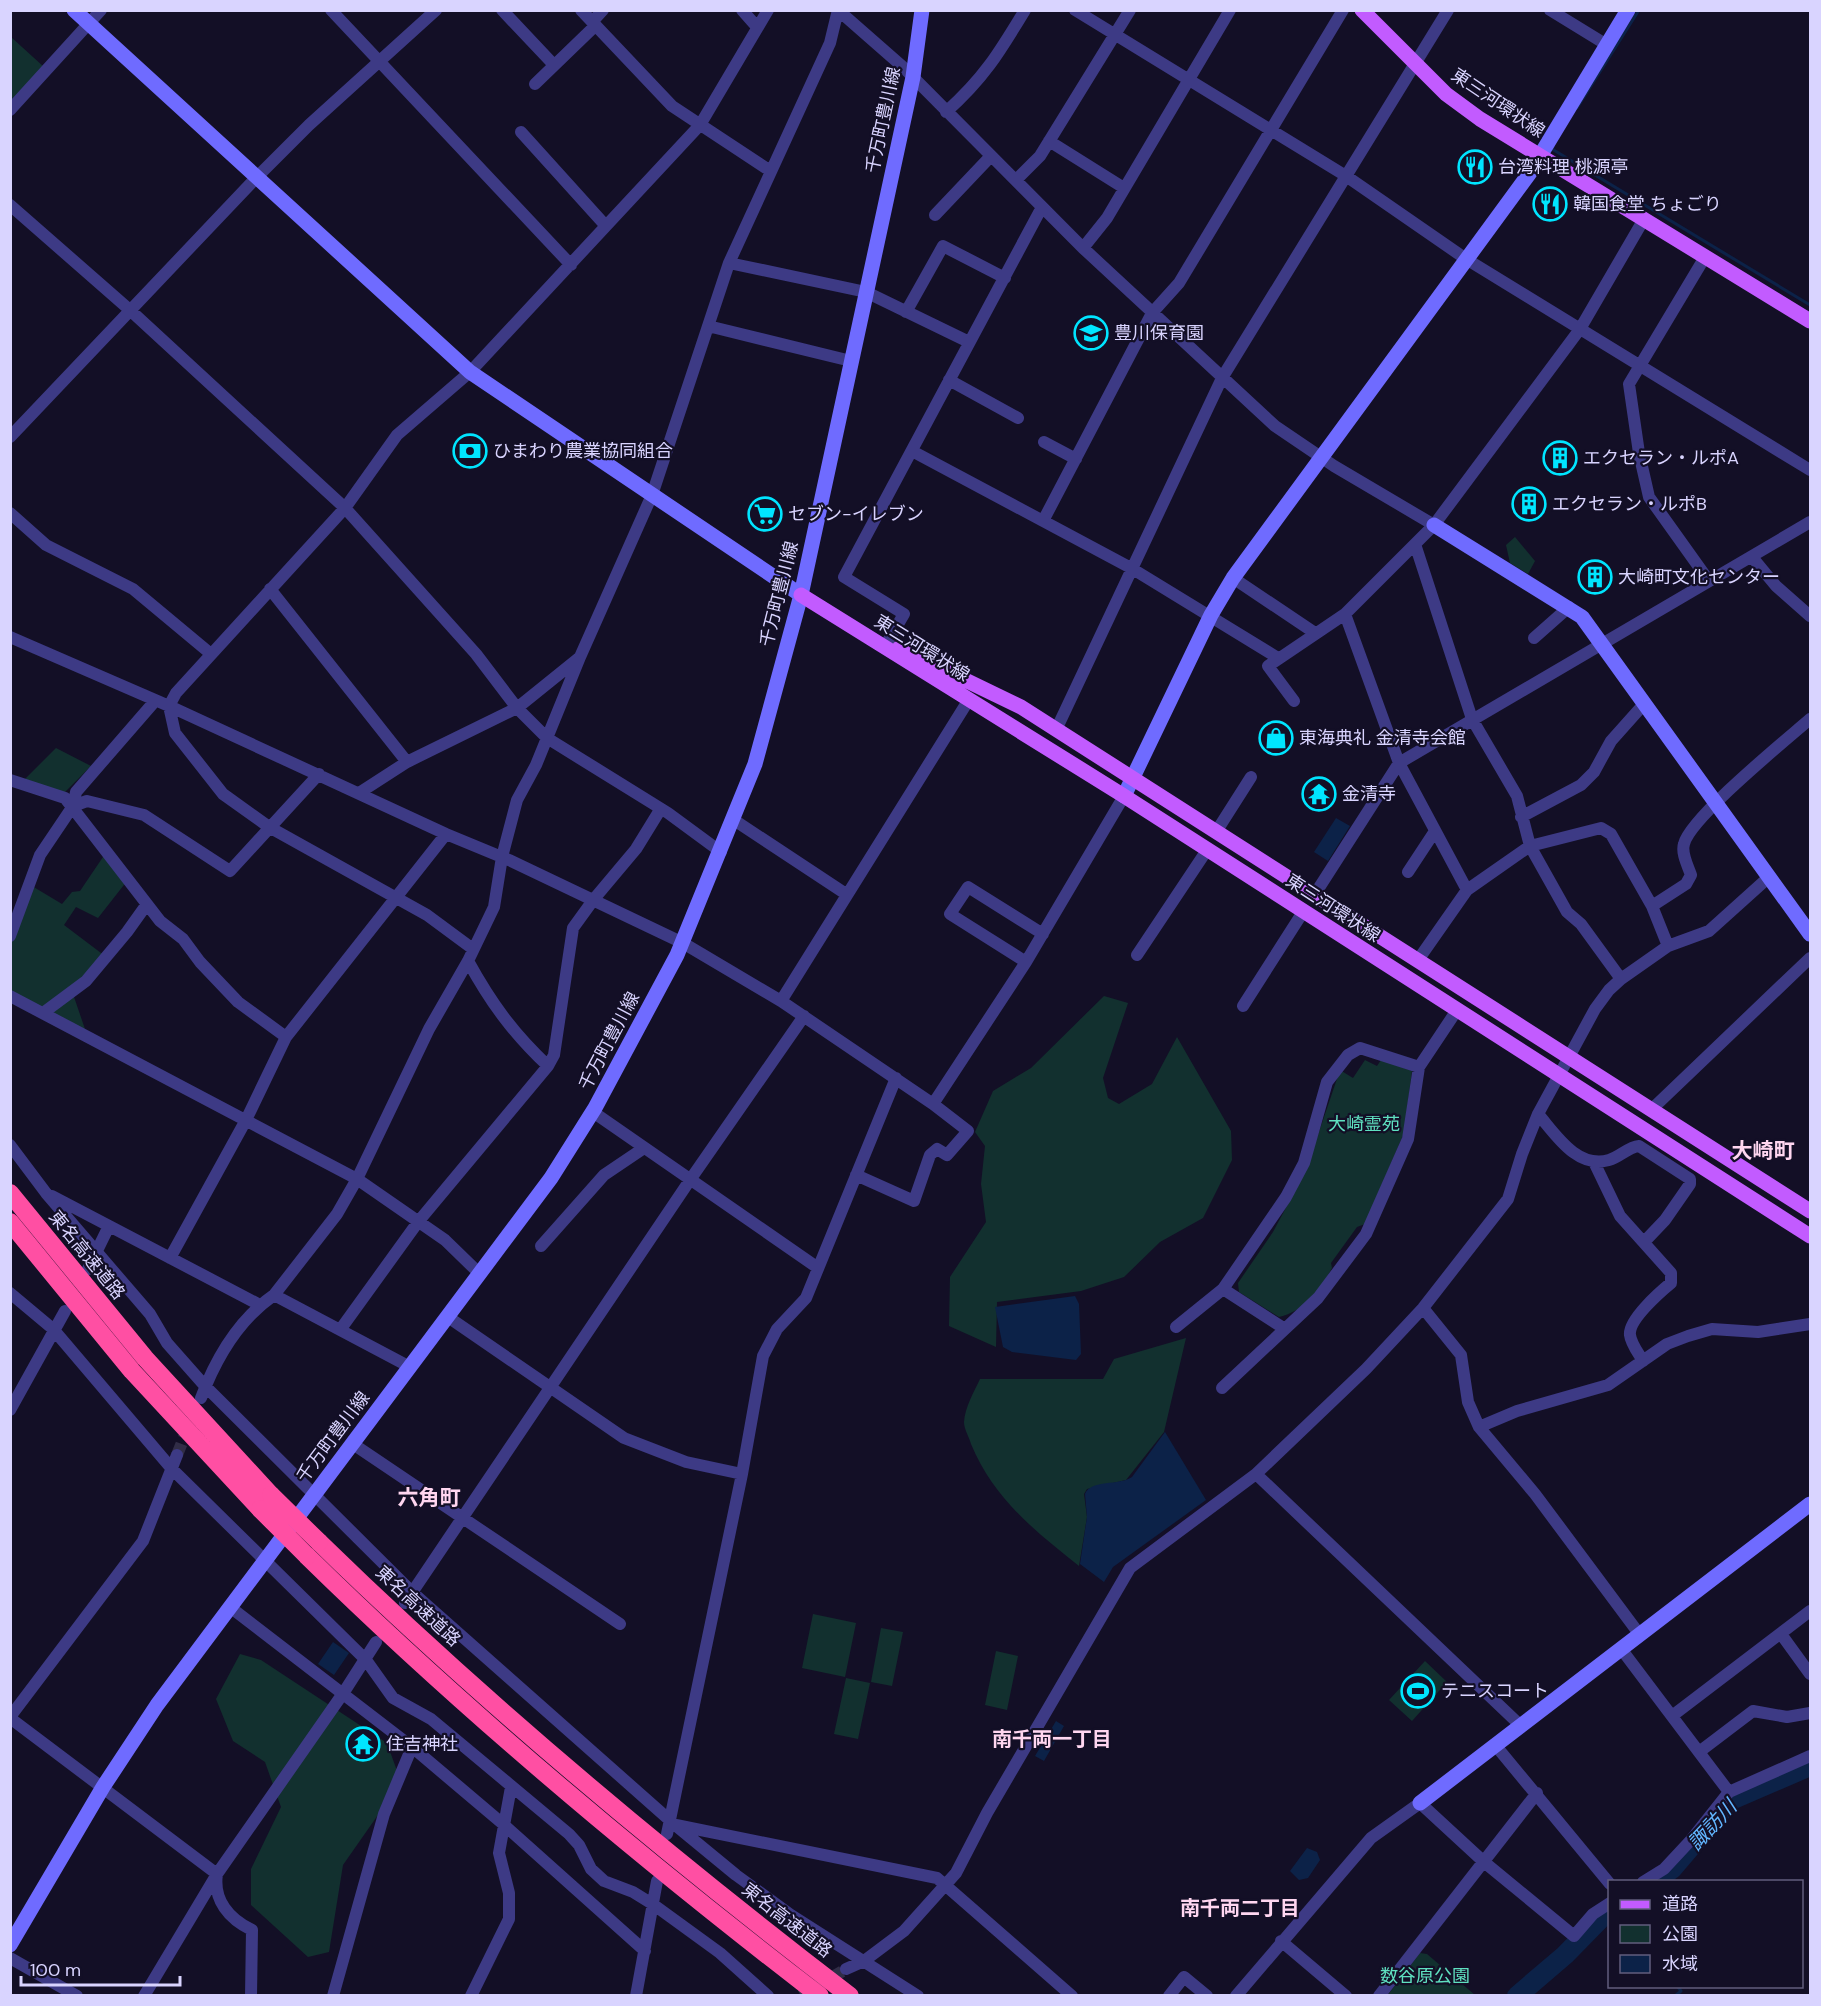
<svg xmlns="http://www.w3.org/2000/svg" width="1821" height="2006" font-family="'DM Sans','Noto Sans JP',sans-serif">
	<style>
		.green { fill: #12302f }
		.water { fill: #0c2248 }
		.lines { fill: none; stroke-linecap: round; stroke-linejoin: round }
		.stream { stroke: #0c2248; stroke-width: 3 }
		.river { stroke: #0c2248; stroke-width: 20 }
		.street-tunnel { stroke: #312d47; stroke-width: 12; stroke-dasharray: 12 6; stroke-linecap: butt }
		.street { stroke: #3d3a85; stroke-width: 12 }
		.secondary { stroke: #6f6bff; stroke-width: 15 }
		.primary { stroke: #c25bff; stroke-width: 15 }
		.highway { stroke: #ff4fa3; stroke-width: 18 }
		.highway-bridge { stroke: #ff4fa3; stroke-width: 18 }
		.labels { text-anchor: middle; dominant-baseline: central; stroke-width: 4.5; stroke-linejoin: round; paint-order: stroke }
		.street-label { font-size: 18px; fill: #d9d4ff; stroke: #130f26 }
		.poi-label { font-size: 18px; fill: #d9d4ff; stroke: #130f26; text-anchor: start }
		.park-label { font-size: 18px; fill: #5fe0c0; stroke: #130f26 }
		.neighbourhood-label { font-size: 20px; font-weight: bold; fill: #ffd6f0; stroke: #130f26 }
		.water-label { font-size: 20px; font-style: italic; fill: #62b6ff; stroke: #130f26 }
		.quarter-label { font-size: 21px; font-weight: bold; fill: #ffd6f0; stroke: #130f26 }
	</style>
	<rect width="100%" height="100%" fill="#130f26"/>
	<path class="green" d="M11 37 44 67 11 105Z
		M1515 537 1535 561 1528 574 1510 563 1506 545Z
		M56 748 91 766 64 793 23 781Z
		M105 854 127 881 98 918 76 907 64 925 105 956 85 979 44 1010 11 993 10 945 32 886 62 904 72 892 80 891Z
		M73 994 86 1032 48 1012Z
		M1104 996 1128 1003 1103 1078 1108 1098 1119 1104 1152 1084 1177 1037 1231 1131 1232 1160 1203 1218 1160 1242 1124 1277 1081 1291 997 1302 996 1347 949 1326 950 1277 986 1222 981 1184 985 1146 975 1132 993 1091 1031 1068Z
		M1365 1060 1377 1066 1381 1060 1412 1071 1404 1133 1365 1224 1357 1227 1331 1263 1332 1268C1320 1290 1305 1311 1279 1317L1239 1292 1238 1283 1273 1232 1306 1170 1340 1070 1353 1078Z
		M1186 1338 1164 1432 1126 1480 1087 1489 1084 1494 1087 1517 1079 1566C1034 1530 994 1499 971 1444 969 1437 964 1429 964 1422 965 1407 974 1392 980 1379H1103L1114 1359Z
		M813 1614 856 1623 845 1677 802 1668Z
		M881 1628 903 1632 892 1686 871 1682Z
		M996 1651 1018 1656 1007 1710 985 1705Z
		M240 1654 261 1660 387 1743 401 1782 343 1865 329 1952 308 1957 251 1905V1869L281 1807 265 1762 233 1741 216 1699Z
		M1425 1661 1447 1682 1412 1721 1389 1700Z
		M846 1678 870 1683 858 1739 834 1734Z
		M1420 1953 1427 1954 1475 1995 1387 1996Z"/>
	<path class="water" d="M1336 818 1350 826 1328 861 1314 852Z
		M1075 1296 1079 1304 1081 1354 1076 1360 1012 1352 1003 1347 995 1307Z
		M1165 1432 1206 1500 1113 1567 1104 1582 1080 1564 1087 1517 1085 1494C1091 1479 1119 1486 1132 1477Z
		M333 1642 349 1653 334 1675 318 1664Z
		M1056 1721 1064 1726 1044 1761 1035 1756Z
		M1307 1848 1317 1852 1320 1860 1308 1878 1299 1880 1290 1871Z"/>
	<g class="lines">
		<path class="stream" d="M1577 108 1639 10
			M1553 147 1552 149 1810 305
			M1675 1996 1681 1991 1677 1986"/>
		<path class="river" d="M1654 1882 1672 1869 1731 1800 1810 1766
			M1517 1996 1565 1955 1610 1909"/>
		<path class="street-tunnel" d="M177 1455 189 1425
			M801 1996 846 1969"/>
		<path class="street" d="M331 10 571 265
			M502 10 554 65
			M581 10 672 106 769 170
			M742 10 757 27
			M838 10 903 67 1083 248 1275 426 1334 466 1434 525
			M1075 10 1346 176 1466 259 1810 470
			M1550 10 1607 45
			M592 22 603 10
			M535 84 595 26
			M10 110 101 10
			M946 112C984 78 999 53 1025 10
			M521 132 605 225
			M1049 141 1124 188
			M1016 180 1040 156 1130 10
			M10 205 131 311 345 508 476 654 517 708 547 738 668 813 721 852
			M935 215 991 156
			M1083 248 1107 218 1230 10
			M1705 257 1629 384 1639 453 1649 497 1709 581
			M729 263 866 292 969 342
			M906 312 943 246 1005 278
			M708 326 851 361
			M949 380 1018 418
			M10 437 256 178 309 125 436 10
			M1044 442 1076 459
			M912 451 1131 568 1278 658
			M10 513 46 545 133 589 211 654
			M1043 521 1152 313 1179 283 1343 10
			M1415 544 1472 719 1517 796 1530 846 1567 912 1581 924 1621 979
			M1752 557 1776 586 1810 616
			M1233 578 1315 633
			M270 589 407 762
			M1345 614 1399 763 1467 890
			M10 637 169 706 446 834 509 860 683 943 781 1001 933 1104 1026 962 1124 796
			M1534 638 1569 607
			M887 643 904 614 844 577 1042 207
			M1294 701 1268 666 1345 614 1434 525 1580 329 1644 219
			M1056 730 1222 378 1448 10
			M10 780 65 798 160 921 183 939 200 962 238 1002 286 1037
			M359 793 407 762 517 708 579 658
			M73 806 87 801 144 815 230 871 319 774
			M1521 817 1581 785 1594 772 1611 741 1644 704
			M734 820 846 894
			M1216 832 1251 777
			M1408 872 1435 831
			M1315 894 1399 763 1810 522
			M10 936 40 855 73 806 76 792 155 701
			M1668 946 1652 906 1686 884 1691 875C1688 866 1681 853 1684 844 1690 818 1786 740 1810 719
			M473 949 427 915 269 827 223 794 175 733 169 706 176 693 345 508 397 435 470 372 700 125 768 10
			M1137 955 1207 850
			M1418 960 1467 890 1530 846 1601 828 1611 834 1652 906
			M468 961C491 1003 513 1033 548 1066
			M1026 962 950 914 968 887 1043 934
			M10 996 357 1179 445 1240 480 1274
			M781 1001 968 701
			M1243 1006 1303 912
			M43 1013 86 981 127 932 147 904
			M1652 1109 1810 958
			M593 1112 818 1268
			M1538 1114C1556 1135 1577 1169 1609 1160 1620 1157 1628 1147 1639 1146L1690 1179V1184L1665 1220 1645 1241
			M10 1145 46 1193 150 1314 167 1343 205 1386 412 1592 674 1824 736 1875 791 1915 918 1996
			M1594 1162 1620 1216 1671 1273V1283C1660 1292 1628 1320 1630 1335 1631 1344 1639 1354 1643 1361
			M856 1175 914 1201 930 1155 937 1149 947 1155 968 1131 933 1104
			M52 1196 260 1305
			M541 1246 604 1175 644 1148
			M170 1258 246 1120 286 1037 446 834
			M88 1269 109 1226
			M1223 1289 1285 1329
			M10 1293 53 1329 172 1469 366 1660 393 1698 431 1719 569 1834 579 1845 591 1869 604 1881 633 1892 654 1905 720 1953 768 1996
			M274 1295 410 1367
			M1423 1308 1461 1355 1468 1402 1479 1427 1535 1494 1640 1635
			M448 1317 624 1438 686 1462 742 1474
			M1176 1327 1223 1289 1286 1197 1304 1163 1327 1082 1348 1055 1360 1048 1419 1067
			M340 1330 418 1222 548 1066 554 1055 573 928 594 899 636 849 660 810
			M1222 1388 1318 1298 1366 1234 1408 1139 1419 1067 1457 1010
			M201 1398C216 1358 238 1320 274 1295L337 1214 357 1179 429 1029 468 961 494 907 502 857 517 800 536 765 580 657 652 495 729 263 830 43 838 10
			M10 1410 65 1311
			M1479 1427 1517 1411 1608 1385 1667 1344 1688 1336 1712 1329 1758 1332 1810 1324
			M353 1444 620 1624
			M1256 1474 1520 1725
			M405 1603 690 1180 804 1016
			M230 1607 412 1747 503 1824 645 1951
			M1781 1634 1810 1674
			M1622 1650 1729 1792
			M1672 1716 1810 1611
			M10 1717 143 1541 177 1455
			M10 1718 217 1874C213 1900 229 1919 252 1930L251 1996
			M1496 1746 1610 1884
			M1699 1752 1753 1711 1787 1717 1810 1713
			M676 1825 937 1878 1072 1996
			M667 1834 742 1474 763 1356 777 1329 806 1298 896 1078
			M1643 1882 1664 1869 1691 1840 1729 1792 1810 1756
			M1281 1941 1346 1996
			M10 1958 77 1996
			M846 1969 864 1961 904 1931 956 1873 987 1813 1130 1568 1256 1474 1366 1369 1423 1308 1508 1199 1522 1154 1538 1114 1595 1009 1609 990 1621 979 1668 946 1709 931 1769 877
			M144 1996 217 1874 344 1692 376 1642
			M333 1996 384 1814 412 1747
			M471 1996 509 1919V1893L499 1853 511 1787
			M636 1996 657 1881
			M1169 1996 1184 1977 1207 1996
			M1236 1996 1371 1838 1420 1803 1484 1862 1574 1936 1593 1914 1610 1903
			M1379 1996 1537 1793"/>
		<path class="secondary" d="M74 10 470 372 801 595
			M1434 525 1582 617 1810 934
			M1124 796 1211 615 1233 578 1529 174 1628 10
			M1420 1803 1810 1504
			M10 1945 103 1787 157 1705 551 1178 595 1108 677 955 755 764 801 595 913 77 922 10"/>
		<path class="primary" d="M1362 10 1446 94 1480 119 1810 321
			M801 595 1124 796 1810 1236
			M899 648 1021 707 1810 1211"/>
		<path class="highway" d="M10 1193 145 1358 271 1495
			M10 1222 132 1371 260 1509
			M319 1542C485 1704 665 1854 850 1996
			M307 1556C468 1714 642 1859 820 1996"/>
		<path class="highway-bridge" d="M271 1495 319 1542
			M260 1509 307 1556"/>
	</g>
	<defs>
		<g id="restaurant-ring" transform="scale(1.725)"><circle r="9.5" fill="#130f26" stroke="#00e5ff" stroke-width="1.5"/><path d="M-5-6h1v4h1v-4h1v4h1v-4h1v5L-1.5 .5V6h-2V.5L-5-1ZM5-6V6H3V1.5H1.5Q1.5-4 5-6Z" fill="#00e5ff"/></g>
		<g id="school-ring" transform="scale(1.725)"><circle r="9.5" fill="#130f26" stroke="#00e5ff" stroke-width="1.5"/><path d="M0-5L7-2L0 1L-7-2ZM-4 1L0 2.5L4 1V4Q0 6-4 4Z" fill="#00e5ff"/></g>
		<g id="bank-ring" transform="scale(1.725)"><circle r="9.5" fill="#130f26" stroke="#00e5ff" stroke-width="1.5"/><path d="M-6-4H6V4H-6ZM0-2.3a2.3 2.3 0 1 0 0 4.6a2.3 2.3 0 1 0 0-4.6Z" fill="#00e5ff"/></g>
		<g id="building-ring" transform="scale(1.725)"><circle r="9.5" fill="#130f26" stroke="#00e5ff" stroke-width="1.5"/><path d="M-4-6H4V6H1V3H-1V6H-4ZM-2.5-4.3h1.7v1.8h-1.7ZM.8-4.3h1.7v1.8H.8ZM-2.5-1h1.7V.8h-1.7ZM.8-1h1.7V.8H.8Z" fill="#00e5ff"/></g>
		<g id="supermarket-ring" transform="scale(1.725)"><circle r="9.5" fill="#130f26" stroke="#00e5ff" stroke-width="1.5"/><path d="M-6-5.5h2.5l.6 2H6L4.5 2H-2.5L-4.4-4H-6ZM-1.5 3.2a1.3 1.3 0 1 0 .1 0ZM3 3.2a1.3 1.3 0 1 0 .1 0Z" fill="#00e5ff"/></g>
		<g id="shop-ring" transform="scale(1.725)"><circle r="9.5" fill="#130f26" stroke="#00e5ff" stroke-width="1.5"/><path d="M-5-2.5h2.3a2.7 3.5 0 0 1 5.4 0H5L5.5 6h-11ZM-1.5-2.5h3a1.5 2.3 0 0 0-3 0Z" fill="#00e5ff"/></g>
		<g id="temple-ring" transform="scale(1.725)"><circle r="9.5" fill="#130f26" stroke="#00e5ff" stroke-width="1.5"/><path d="M0-6L5-2H3V0L6.5 2.5H4V6H1.5V3h-3V6H-4V2.5H-6.5L-3 0V-2H-5Z" fill="#00e5ff"/></g>
		<g id="stadium-ring" transform="scale(1.725)"><circle r="9.5" fill="#130f26" stroke="#00e5ff" stroke-width="1.5"/><path d="M0-5a6.5 5 0 1 0 0 10a6.5 5 0 1 0 0-10ZM-3.5-1.8h7v3.6h-7Z" fill="#00e5ff"/></g>
	</defs>
	<g fill-rule="evenodd">
		<use href="#restaurant-ring" x="1475" y="167"/>
		<use href="#restaurant-ring" x="1550" y="204"/>
		<use href="#school-ring" x="1091" y="333"/>
		<use href="#bank-ring" x="470" y="451"/>
		<use href="#building-ring" x="1560" y="458"/>
		<use href="#building-ring" x="1529" y="504"/>
		<use href="#supermarket-ring" x="765" y="514"/>
		<use href="#building-ring" x="1595" y="577"/>
		<use href="#shop-ring" x="1276" y="738"/>
		<use href="#temple-ring" x="1319" y="794"/>
		<use href="#stadium-ring" x="1418" y="1691"/>
		<use href="#temple-ring" x="363" y="1744"/>
	</g>
	<g class="labels">
		<g class="street-label">
			<text transform="translate(1498 103) rotate(34)">東三河環状線</text>
			<text transform="translate(883 120) rotate(-78)">千万町豊川線</text>
			<text transform="translate(779 594) rotate(-76)">千万町豊川線</text>
			<text transform="translate(922 648) rotate(32)">東三河環状線</text>
			<text transform="translate(1333 908) rotate(33)">東三河環状線</text>
			<text transform="translate(609 1041) rotate(-62)">千万町豊川線</text>
			<text transform="translate(87 1255) rotate(51)">東名高速道路</text>
			<text transform="translate(333 1437) rotate(-53)">千万町豊川線</text>
			<text transform="translate(418 1606) rotate(43)">東名高速道路</text>
			<text transform="translate(787 1920) rotate(38)">東名高速道路</text>
		</g>
		<g class="poi-label">
			<text x="1498" y="167">台湾料理 桃源亭</text>
			<text x="1573" y="204">韓国食堂 ちょごり</text>
			<text x="1114" y="333">豊川保育園</text>
			<text x="493" y="451">ひまわり農業協同組合</text>
			<text x="1583" y="458">エクセラン・ルポA</text>
			<text x="1552" y="504">エクセラン・ルポB</text>
			<text x="788" y="514">セブン-イレブン</text>
			<text x="1618" y="577">大崎町文化センター</text>
			<text x="1299" y="738">東海典礼 金清寺会館</text>
			<text x="1342" y="794">金清寺</text>
			<text x="1441" y="1691">テニスコート</text>
			<text x="386" y="1744">住吉神社</text>
		</g>
		<g class="park-label">
			<text x="1364" y="1124">大崎霊苑</text>
			<text x="1425" y="1976">数谷原公園</text>
		</g>
		<g class="neighbourhood-label">
			<text x="1052" y="1739">南千両一丁目</text>
			<text x="1240" y="1908">南千両二丁目</text>
		</g>
		<g class="water-label">
			<text transform="translate(1712 1825) rotate(-47)">諏訪川</text>
		</g>
		<g class="quarter-label">
			<text x="1763" y="1151">大崎町</text>
			<text x="429" y="1498">六角町</text>
		</g>
	</g>
	<rect width="1821" height="2006" fill="none" stroke="#d9d4ff" stroke-width="24"/>
	<rect x="1608" y="1880" width="195" height="108" fill="#130f26" stroke="#625e7d" stroke-width="1.5"/>
	<rect x="1620" y="1900" width="30" height="9" fill="#c25bff" stroke="#625e7d" stroke-width="1.5"/>
	<text x="1662" y="1910" font-size="18" fill="#d9d4ff">道路</text>
	<rect x="1620" y="1925" width="30" height="18" fill="#12302f" stroke="#625e7d" stroke-width="1.5"/>
	<text x="1662" y="1940" font-size="18" fill="#d9d4ff">公園</text>
	<rect x="1620" y="1955" width="30" height="18" fill="#0c2248" stroke="#625e7d" stroke-width="1.5"/>
	<text x="1662" y="1970" font-size="18" fill="#d9d4ff">水域</text>
	<path d="M21 1976v9h159v-9" fill="none" stroke="#d9d4ff" stroke-width="3"/>
	<text x="30" y="1976" font-size="18" fill="#d9d4ff" stroke="#130f26" stroke-width="4.5" paint-order="stroke">100 m</text>
</svg>
